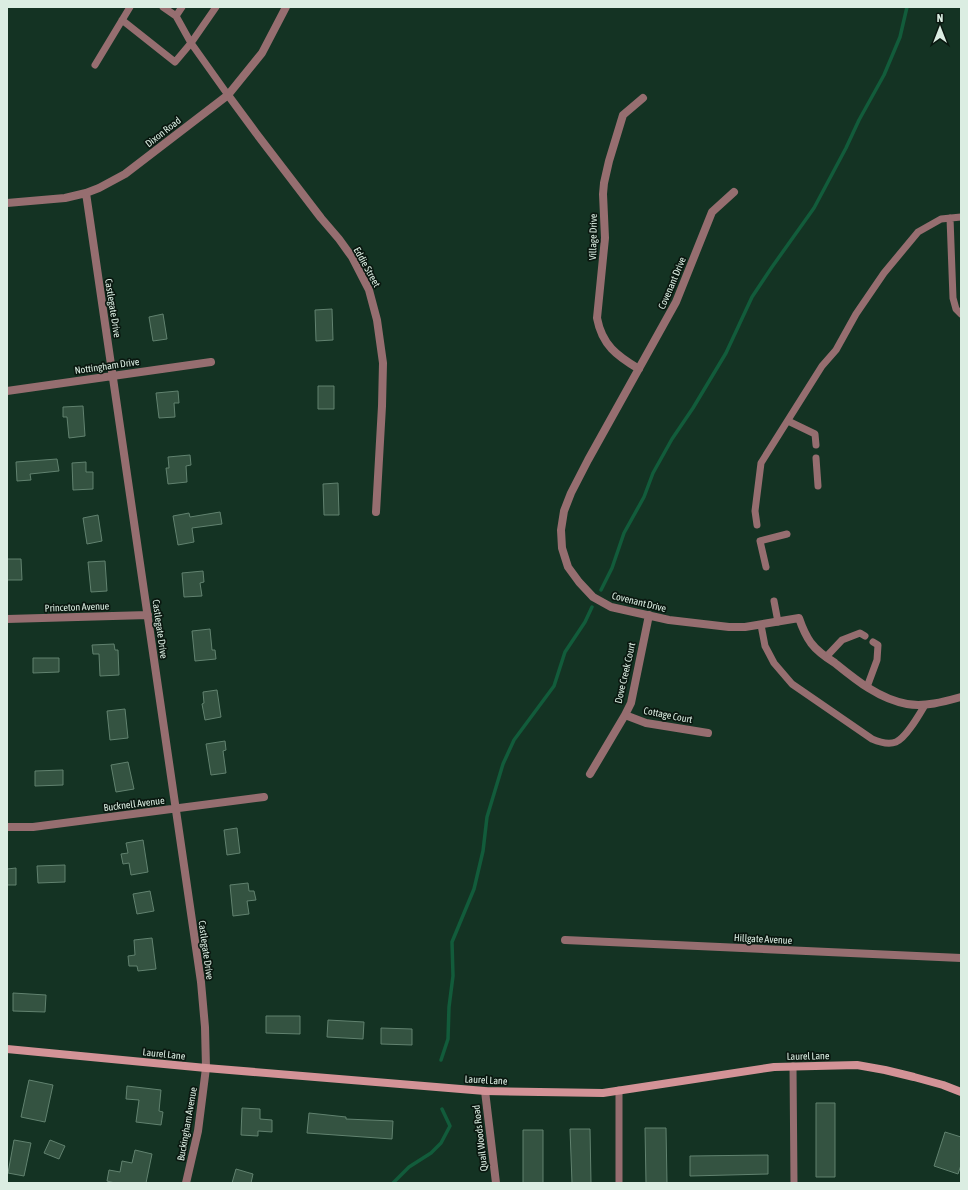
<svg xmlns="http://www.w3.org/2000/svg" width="968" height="1190" font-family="'Asap Condensed',sans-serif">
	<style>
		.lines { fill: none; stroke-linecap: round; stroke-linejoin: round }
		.stream { stroke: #125c3b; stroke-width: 3.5 }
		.building { fill: #345341; stroke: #61826f }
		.lane { stroke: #966e70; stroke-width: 7 }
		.street { stroke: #966e70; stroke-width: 8 }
		.secondary { stroke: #d39397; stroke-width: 8 }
		.labels { text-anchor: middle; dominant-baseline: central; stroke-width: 3.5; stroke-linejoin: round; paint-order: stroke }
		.street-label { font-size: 10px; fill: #dbede2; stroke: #0a1810 }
	</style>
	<rect width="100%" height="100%" fill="#143323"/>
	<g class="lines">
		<path class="stream" d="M601 590 612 568 624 533 644 497 653 473 672 439 693 408 726 353 752 297 772 267 814 208 846 148 859 120 884 75 900 37 907 7
			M441 1060 448 1039 449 1007 453 976 452 942 474 889 483 851 487 817 503 764 514 740 554 686 565 652 585 622 592 607
			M393 1183 409 1167 431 1153 441 1143 450 1126 442 1109"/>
	</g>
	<path class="building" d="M332 309 333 340 316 341 315 310Z
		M163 314 167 339 153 341 149 317Z
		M318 386H334V409H318Z
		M178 391 179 403H174L175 417 159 418 156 393Z
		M83 406 85 436 69 438 67 417H63V407Z
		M190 455 191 465 186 466 187 482 168 484 166 468H169L168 457Z
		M57 459 59 471 30 474 31 480 17 481 16 462Z
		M86 462V472H93V489L73 490 72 463Z
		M338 483 339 515H324L323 484Z
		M220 512 222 524 192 528 194 542 178 545 173 516 189 513 190 517Z
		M98 515 102 541 87 544 83 518Z
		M7 559H21L22 580H7Z
		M105 561 107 591 91 592 88 562Z
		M203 571 204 582 200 583 202 596 184 597 182 573Z
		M210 629 212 650H215L216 659 195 661 192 631Z
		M114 644 115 650H118L119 675 100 676 99 654H93L92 645Z
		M33 658H59V672L33 673Z
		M217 690 221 717 205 720 202 704 204 703 203 692Z
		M125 709 128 738 110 740 107 711Z
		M225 741 226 750 223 751 226 773 211 775 206 744Z
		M128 762 134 789 116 792 111 765Z
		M63 770V785L35 786V771Z
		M237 828 240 853 227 855 224 830Z
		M143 840 148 872 131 875 129 863 123 864 121 854 128 853 126 843Z
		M65 865V882L38 883 37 866Z
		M16 868V885H7V869Z
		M248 883 249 891H254L256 900 247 901 249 914 233 916 230 885Z
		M150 891 154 911 137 914 133 894Z
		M152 938 156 969 138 971 137 966H129L128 956 135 955 134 940Z
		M13 993 46 995 45 1012 13 1011Z
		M266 1016H300V1034L266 1033Z
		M328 1020 364 1022 363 1039 327 1037Z
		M381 1028 412 1029V1045L381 1044Z
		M29 1080 53 1085 45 1122 21 1117Z
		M127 1086 161 1090 159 1111 163 1112 161 1125 136 1122 139 1100 126 1099Z
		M816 1103H835V1177H816Z
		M242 1108 260 1109V1119L272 1120V1132L258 1131V1136L241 1135Z
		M309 1113 346 1117V1119L393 1121 392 1139 307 1133Z
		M645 1128H666L667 1183H646Z
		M570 1129H590L591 1183H572Z
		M523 1130H543V1183H523Z
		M945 1132 961 1137V1165L958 1174 934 1166Z
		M14 1140 31 1143 24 1176 8 1173Z
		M50 1140 65 1146 59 1159 44 1153Z
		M135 1150 152 1154 146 1183H115L107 1181 109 1170 120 1172 122 1161 132 1163Z
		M768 1155V1174L690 1176V1156Z
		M236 1169 253 1174 251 1183H232Z"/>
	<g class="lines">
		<path class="lane" d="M163 7 176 16 191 43 228 95
			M176 16 182 7
			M122 20 175 62 191 43 216 7
			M95 65 130 7
			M950 218 953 298 956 309 961 314
			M788 421 815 434 816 445
			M816 458 818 486
			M757 525 755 511 761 463 822 366 836 350 856 314 884 273 918 232 941 219 961 217
			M766 567 760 541 787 534
			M774 601 778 622
			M761 625 765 646 774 663 792 684 872 739C879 742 888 745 896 742 906 738 919 715 925 705
			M826 657 842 640 860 633 865 636
			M867 687 877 660 878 645 873 642
			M793 1066 794 1183
			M619 1090V1183"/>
		<path class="street" d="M228 95 256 133 321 218 339 239 352 257 369 290 377 320 383 363 382 406 376 512
			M734 192 712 212 676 302 588 460 571 493 564 511 561 530 562 548 568 567 579 582 593 597 611 607 669 620 729 627H745L799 618C802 627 806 636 811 643 817 651 827 658 835 663 856 680 879 699 907 704 925 707 943 702 961 697
			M86 193 201 982 205 1027 206 1068 198 1131 186 1183
			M7 203 65 198 86 193 99 188 125 174 228 95 262 53 286 7
			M639 369C617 356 602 345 597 318L605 238 603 194 604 183 609 161 623 115 643 98
			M7 391 211 362
			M7 619 148 615
			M625 715 646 723 708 733
			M590 774 625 715 631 703 649 615
			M7 827H33L264 797
			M565 940 961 958
			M485 1091 496 1183"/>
		<path class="secondary" d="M7 1049 206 1068 485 1091 603 1093 774 1067 857 1065 885 1070 914 1077 943 1085 961 1092"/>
	</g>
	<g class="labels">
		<g class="street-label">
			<text transform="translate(163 132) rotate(-38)">Dixon Road</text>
			<text transform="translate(593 237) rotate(-89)">Village Drive</text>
			<text transform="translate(367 267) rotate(61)">Eddie Street</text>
			<text transform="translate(672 283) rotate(-67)">Covenant Drive</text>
			<text transform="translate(113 308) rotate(81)">Castlegate Drive</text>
			<text transform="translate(107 366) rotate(-8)">Nottingham Drive</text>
			<text transform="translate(639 602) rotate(14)">Covenant Drive</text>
			<text transform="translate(77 607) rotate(-2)">Princeton Avenue</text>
			<text transform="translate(160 629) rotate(82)">Castlegate Drive</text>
			<text transform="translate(625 673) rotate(-77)">Dove Creek Court</text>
			<text transform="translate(668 715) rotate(11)">Cottage Court</text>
			<text transform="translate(134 804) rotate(-7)">Bucknell Avenue</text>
			<text transform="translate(763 939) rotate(3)">Hillgate Avenue</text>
			<text transform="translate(206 950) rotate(82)">Castlegate Drive</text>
			<text transform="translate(164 1054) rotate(6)">Laurel Lane</text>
			<text transform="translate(808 1056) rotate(-1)">Laurel Lane</text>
			<text transform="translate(486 1080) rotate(3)">Laurel Lane</text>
			<text transform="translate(187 1124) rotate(-80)">Buckingham Avenue</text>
			<text transform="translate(480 1138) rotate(-97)">Quail Woods Road</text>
		</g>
	</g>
	<rect width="968" height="1190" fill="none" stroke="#dbede2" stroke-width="16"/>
	<g transform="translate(940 28)" stroke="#0a1810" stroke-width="3" paint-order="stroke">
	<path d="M0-3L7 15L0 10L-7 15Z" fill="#dbede2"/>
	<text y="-6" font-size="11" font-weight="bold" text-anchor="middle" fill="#dbede2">N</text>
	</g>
</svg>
